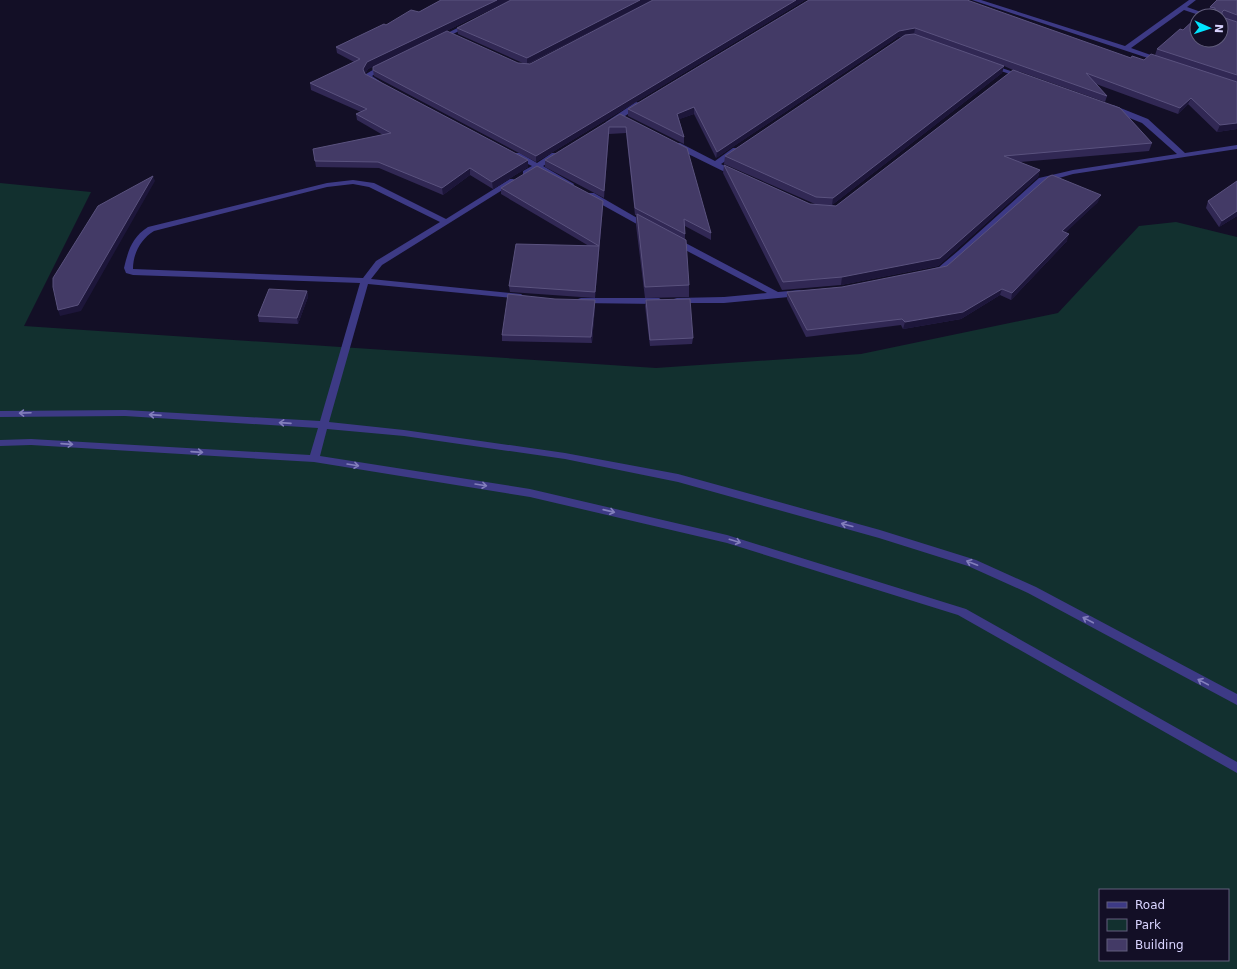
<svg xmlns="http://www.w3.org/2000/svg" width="1237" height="969" font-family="'DejaVu Sans',sans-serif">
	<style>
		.green { fill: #12302f; fill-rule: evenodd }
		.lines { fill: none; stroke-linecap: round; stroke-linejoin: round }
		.minor { fill: #3d3a85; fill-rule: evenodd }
		.wall { fill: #312854; fill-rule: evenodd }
		.shaded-wall { fill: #1d163a }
		.building { fill: #433a66; stroke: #5a527e }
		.oneway { stroke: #837fbc }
	</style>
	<rect width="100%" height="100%" fill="#130f26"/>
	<path class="green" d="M0 183 91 192 24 326 656 368 861 354 1058 313 1139 226 1176 222 1237 237V969H0ZM1100 890H1228V960H1100Z"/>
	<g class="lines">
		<path class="minor" d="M972 0H981L1125 46 1189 0H1196L1187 7 1212 16H1202L1184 10 1131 48 1162 59 1163 60 1160 62Z
			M469 22 472 24 471 25 441 40 436 39Z
			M383 64 388 65 372 76 381 82V84H377L367 79 366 74Z
			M989 65H993L1025 76 1022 78 989 67Z
			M636 102 643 104 613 124 606 122Z
			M1107 105H1113L1148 119 1185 153 1237 145V149L1073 174 1045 182 945 271 931 273V269L939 267 958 251 1039 178 1073 170 1177 154 1142 123 1107 109Z
			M674 143H680L715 161 733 148H739V152L721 164 740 174 736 176H733L674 147Z
			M514 153H520L537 163 552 153H558V157L543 166 574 184 573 186H567L537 169 529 175H523V171L532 166 514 157Z
			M510 179H513L517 181 382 265 371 279 521 294 525 297 524 299 368 284 329 422 404 430 565 453 678 474 880 530 976 560 1036 587 1237 694V705L1028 593 968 566 879 538 678 482 565 459 404 436 327 429 320 456 530 489 727 535 966 609 1237 762V773L958 615 727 543 530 497 314 462 31 445 0 446V440L31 439 310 455 318 428 125 416 0 417V411L125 410 320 421 360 283 133 275 126 273 124 268C128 251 132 237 148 227L327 183 353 180 374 183 446 219ZM353 184 369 187 440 222 376 261 363 278 133 269C133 253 141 239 154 231L327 187Z
			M588 193H594L651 226 650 228H644L588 197Z
			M672 239H678L778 292 800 290 804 293 800 296 724 303H674L673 301 674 299 677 298 724 297 767 293 672 243Z
			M581 298H659L663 301 659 304 578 303 577 301 578 299Z"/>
	</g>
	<path class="wall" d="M441 0H510L368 69 365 74 528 160V167L493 189 470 175 443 195 379 168 316 167 315 161 383 135 357 120 356 114 361 112 311 90 310 83 354 62 337 53 336 47 386 25 419 12Z
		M652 0 528 64H530L653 0H805L536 162 374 76 373 70 518 63 525 64 458 34 457 28Z
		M809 0 1144 60 1155 55 1157 49 1208 11 1210 7 1237 0V129L1217 132 1188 104 1178 114 1096 84 1107 96 1105 102 1018 71 1152 143 1149 151 1020 162 1040 170 1038 177 938 266 841 285 782 290 723 173 724 165 810 204H815L724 164 725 156 904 36 898 37 716 158 694 114 679 119 684 137V144L628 116V109ZM1004 66 1013 70 836 206 832 205 1002 73Z
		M620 114 711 233V240L685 226V239L689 285V297L645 298 636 225V215H635L626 133 609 134 604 198 545 167V160Z
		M501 188 603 207 595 298 510 292 509 286 589 246 501 194Z
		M1208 201 1237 216 1219 227 1206 208Z
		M1098 202 1065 232 1067 241 1011 300 1000 295 961 319 903 329 901 325 806 337 787 299V292L842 287 947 266Z
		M307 291 308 297 298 324 259 322 258 316Z
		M646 300 693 338 692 344 650 346 645 306Z
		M595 306 592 343 502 341V335Z"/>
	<path class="shaded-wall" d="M497 0H510L368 69 364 76 363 69 367 62Z
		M640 0H652L527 64V58Z
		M796 0H805L536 162V156Z
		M915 28 914 35 898 37 716 158 717 152 899 31Z
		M1004 66 1002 73 832 205 833 198Z
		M1191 98 1188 104 1178 114 1180 108Z
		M694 107V114L677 120V114Z
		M1237 123V129L1217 132 1220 125Z
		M609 127V134L604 198V191Z
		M528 160V167L493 189 492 182Z
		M470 168V175L443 195 442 188Z
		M1040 170 1038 177 938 266 841 285 842 277Z
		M153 176 155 181 81 311 60 316 58 310Z
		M1101 195 1098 202 1060 238 1062 231Z
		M603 201V207L595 298V292Z
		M1237 211V216L1219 227 1222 221Z
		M1069 234 1067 241 1011 300 1012 293Z
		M1002 289 1000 295 961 319 903 329 905 322Z
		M307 291 308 297 298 324 297 318Z
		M595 300V306L592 343 591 337Z"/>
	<path class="building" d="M441 0H497L367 62 363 69 365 74 528 160 492 182 470 168 442 188 378 162 315 161 313 149 391 133 356 114 367 109 310 83 360 59 336 47 384 24 386 25 411 10 419 12Z
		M511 0H640L527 58 457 28Z
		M653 0H796L536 156 373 70V67L447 31 518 63 530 64Z
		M809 0H967L1131 58 1132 56 1144 60 1151 54 1237 82V123L1220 125 1191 98 1180 108 1086 73 1107 96 915 28 899 31 717 152 694 107 677 114 684 137 628 109Z
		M1217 0H1237V15L1224 10 1222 12V17L1237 22V75L1157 49 1180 29 1183 30 1197 17V40H1221V16H1199L1204 11H1215V8L1210 7Z
		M914 34 1004 66 833 198 816 197 725 156 905 35Z
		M1013 70 1120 108 1152 143 1004 156 1040 170 940 258 842 277 783 282 724 165 810 204 836 206Z
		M620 114 687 148 711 233 684 219 685 234 635 208 626 127H609L604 191 545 160Z
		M537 166 603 201 595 292 509 286 516 244 599 246 501 188Z
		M1052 175 1101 195 1062 231 1069 234 1012 293 1002 289 963 312 905 322 902 319 807 330 787 292 842 287 947 266 1048 177Z
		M153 176 78 305 58 310 53 287V278L98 206Z
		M1237 181V211L1222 221 1208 201Z
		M637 214 686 240 689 285 645 287Z
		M269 289 307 291 297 318 258 316Z
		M508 294 555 299 595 300 591 337 502 335Z
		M690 299 693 338 650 340 646 300Z"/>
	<defs><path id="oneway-shaft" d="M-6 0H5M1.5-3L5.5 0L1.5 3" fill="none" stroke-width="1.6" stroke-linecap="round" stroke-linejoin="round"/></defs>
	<g class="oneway">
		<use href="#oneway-shaft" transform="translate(25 413) rotate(178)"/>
		<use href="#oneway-shaft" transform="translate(155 415) rotate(-176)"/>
		<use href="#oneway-shaft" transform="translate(285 423) rotate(-176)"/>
		<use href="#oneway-shaft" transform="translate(67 444) rotate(4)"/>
		<use href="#oneway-shaft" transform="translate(197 452) rotate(4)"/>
		<use href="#oneway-shaft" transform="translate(353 465) rotate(9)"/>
		<use href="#oneway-shaft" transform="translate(481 485) rotate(9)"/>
		<use href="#oneway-shaft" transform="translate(609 511) rotate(13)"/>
		<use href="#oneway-shaft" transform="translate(847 525) rotate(-165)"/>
		<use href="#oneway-shaft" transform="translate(735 541) rotate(17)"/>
		<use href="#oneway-shaft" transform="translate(972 563) rotate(-159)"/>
		<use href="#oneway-shaft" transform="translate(1088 620) rotate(-152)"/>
		<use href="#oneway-shaft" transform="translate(1203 682) rotate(-152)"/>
	</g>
	<rect x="1099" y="889" width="130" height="72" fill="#130f26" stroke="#625e7d"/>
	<rect x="1107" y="902" width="20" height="6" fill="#3d3a85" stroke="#625e7d"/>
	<text x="1135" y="909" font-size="12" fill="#d9d4ff">Road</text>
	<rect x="1107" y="919" width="20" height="12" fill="#12302f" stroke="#625e7d"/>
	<text x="1135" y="929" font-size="12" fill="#d9d4ff">Park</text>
	<rect x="1107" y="939" width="20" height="12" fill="#433a66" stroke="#625e7d"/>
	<text x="1135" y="949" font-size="12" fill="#d9d4ff">Building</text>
	<g transform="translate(1209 28) rotate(93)"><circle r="19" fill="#130f26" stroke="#625e7d"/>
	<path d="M0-3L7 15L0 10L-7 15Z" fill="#00e5ff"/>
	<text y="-6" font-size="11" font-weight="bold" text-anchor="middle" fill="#d9d4ff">N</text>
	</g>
</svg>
